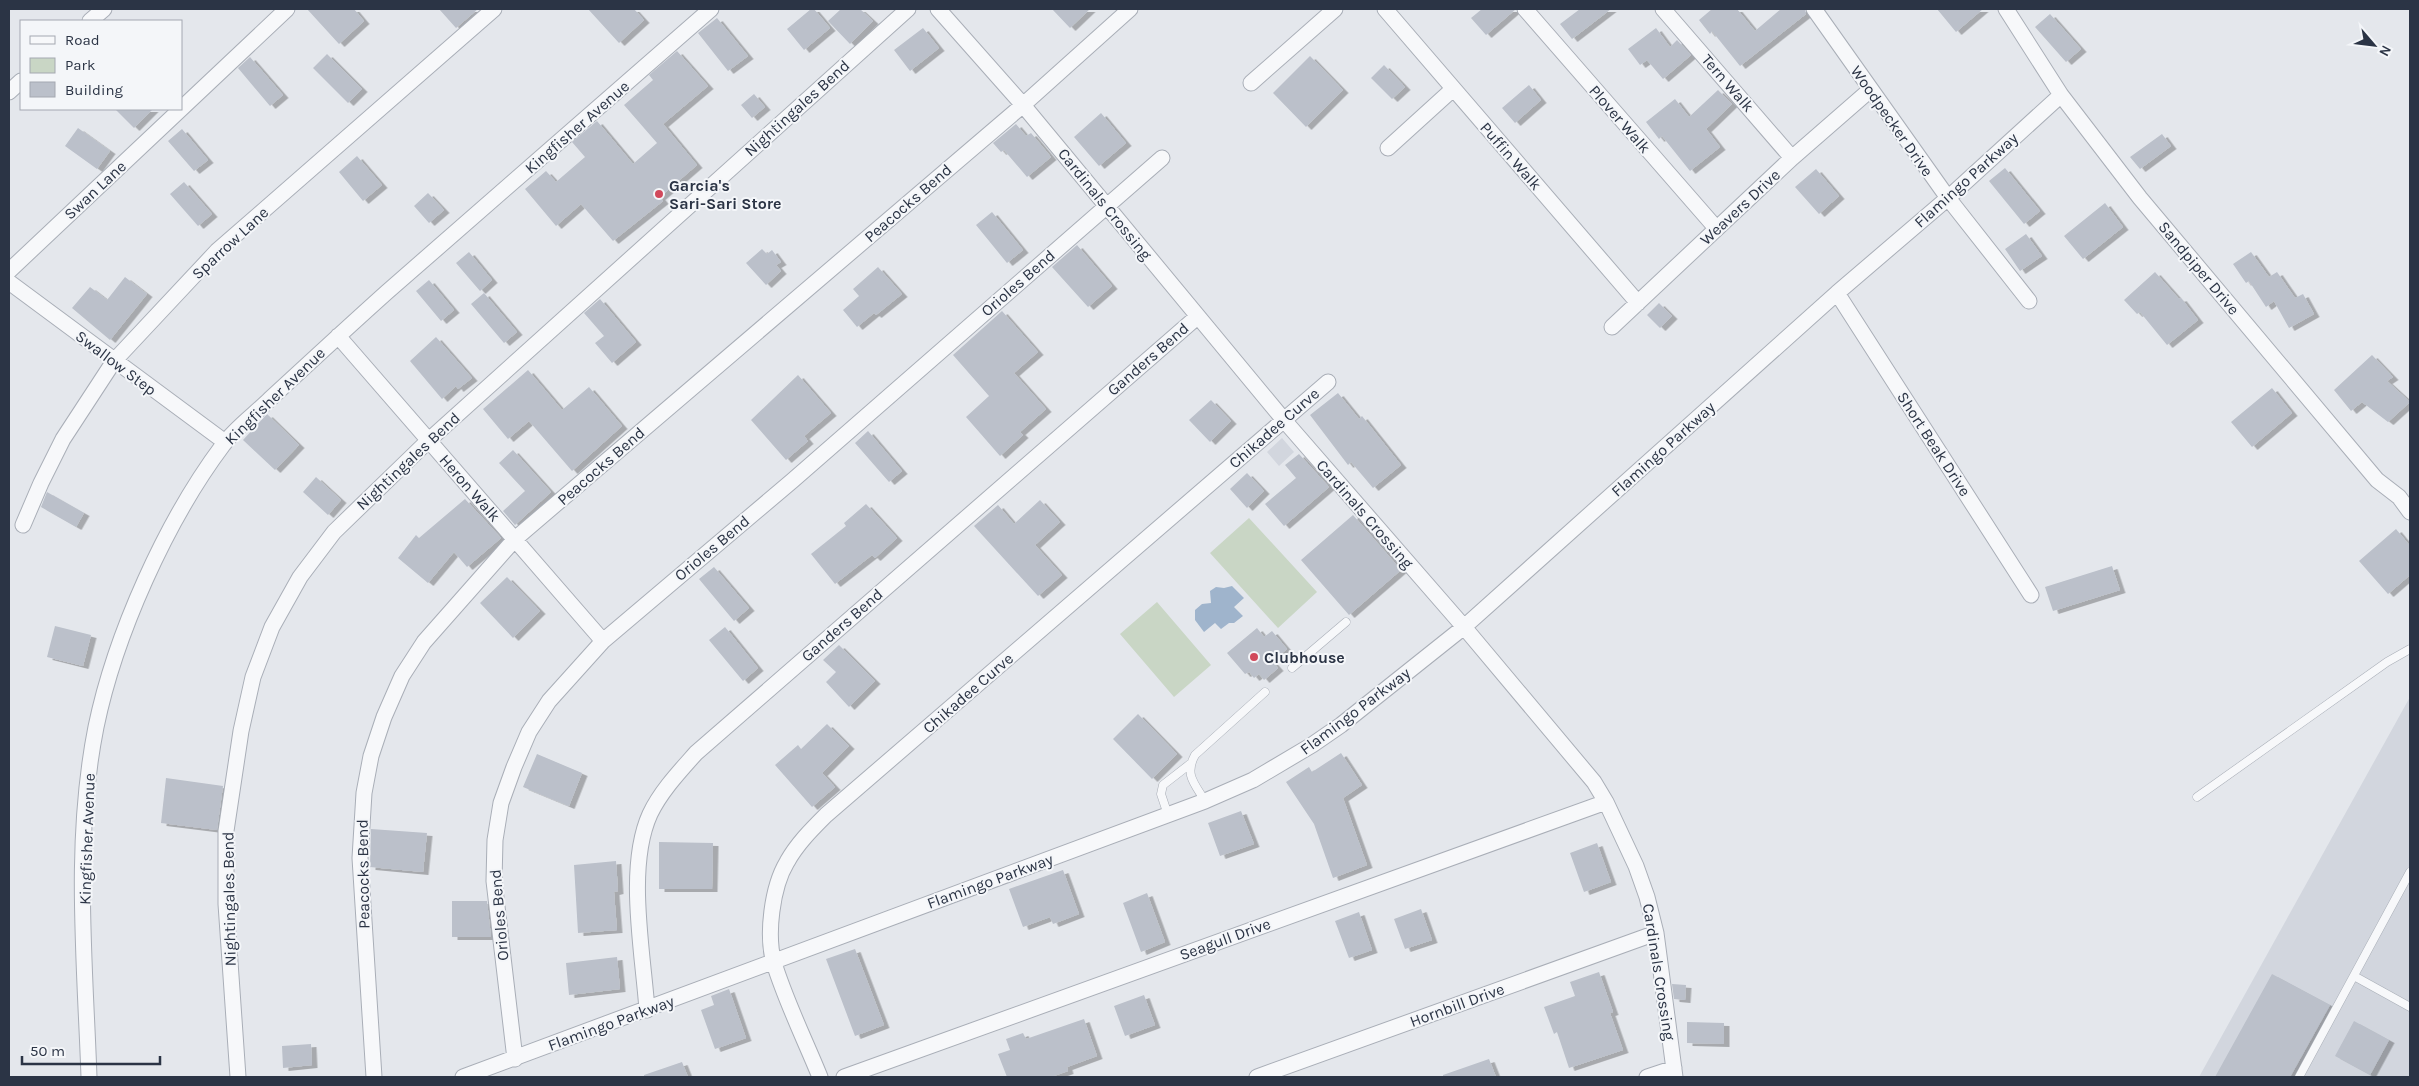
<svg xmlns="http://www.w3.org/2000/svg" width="2419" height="1086" font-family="Karla,sans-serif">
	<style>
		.built { fill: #d2d6de }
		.green { fill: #c9d6c5 }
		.water { fill: #9fb4cc }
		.building { fill: #bbc0ca; filter: url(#shadow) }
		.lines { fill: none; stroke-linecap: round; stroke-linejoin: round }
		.lane-casing { stroke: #a9aeb7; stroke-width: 9 }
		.street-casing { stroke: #a9aeb7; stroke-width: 17 }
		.lane { stroke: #f7f8fa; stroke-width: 8 }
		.street { stroke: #f7f8fa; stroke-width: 15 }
		.poi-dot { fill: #d1495b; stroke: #f4f6f9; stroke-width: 2 }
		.labels { text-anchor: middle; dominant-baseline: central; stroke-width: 4; stroke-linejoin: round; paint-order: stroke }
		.street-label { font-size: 16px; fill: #2b3445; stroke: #f4f6f9 }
		.poi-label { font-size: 16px; font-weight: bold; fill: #2b3445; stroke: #f4f6f9; text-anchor: start }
	</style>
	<defs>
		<filter id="shadow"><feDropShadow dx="5.5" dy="3" stdDeviation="0" flood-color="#0004"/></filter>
	</defs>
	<rect width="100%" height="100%" fill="#e4e7ec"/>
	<path class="built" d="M1282 438 1294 452 1279 466 1267 452Z
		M2410 697V1077H2199Z"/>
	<path class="green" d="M1249 518 1317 592 1278 628 1210 553Z
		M1157 602 1211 665 1174 697 1120 634Z"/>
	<path class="water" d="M1232 586 1244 598 1234 607 1243 616 1234 623H1229L1221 629 1215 623 1204 632 1195 620V610L1202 604 1211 603 1210 591 1216 587 1224 588Z"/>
	<path class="building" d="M307 9H354L364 21 339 44Z
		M439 9H478L456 28Z
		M588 9H634L644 20 619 43Z
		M811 9H814L830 28 804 50 787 29Z
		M841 9H860L873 21 850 44 828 21Z
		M1052 9H1090L1070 28Z
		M1482 9H1516L1486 35 1471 18Z
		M1580 9H1611L1572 39 1560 24Z
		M1712 9H1737L1755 31 1781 9H1805L1806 14 1740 66 1712 31 1710 34 1699 20Z
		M1937 9H1983L1956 32Z
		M2050 14 2081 49 2066 62 2035 27Z
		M717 18 748 56 728 71 698 33Z
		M923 28 939 48 910 71 894 50Z
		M1656 28 1670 47 1677 40 1691 55 1663 79 1647 60 1640 65 1628 49Z
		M677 51 708 86 663 124 697 165 660 197 663 201 613 241 581 204 556 226 525 189 546 171 556 182 585 157 572 142 597 121 633 164 657 143 624 105 653 80 649 75Z
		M327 54 362 89 348 103 313 68Z
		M1310 56 1343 90 1306 127 1273 93Z
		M250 57 283 95 270 106 238 68Z
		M1384 65 1405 87 1392 99 1371 78Z
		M1529 85 1541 100 1515 123 1502 108Z
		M1718 90 1732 104 1706 129 1720 147 1690 171 1662 136 1659 139 1646 122 1675 99 1689 117Z
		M754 94 765 107 752 118 741 105Z
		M115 109H153L134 128Z
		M1101 113 1126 143 1099 166 1074 137Z
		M1016 124 1026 136 1031 133 1051 157 1027 177 1004 150 1001 152 993 143Z
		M78 128 110 151 97 169 65 146Z
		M182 129 208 160 194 171 168 141Z
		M2162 134 2171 146 2140 169 2130 157Z
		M357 156 382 185 363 201 339 172Z
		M2005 168 2040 211 2024 224 1989 181Z
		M1816 169 1839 196 1819 214 1795 187Z
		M184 182 212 214 198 226 170 194Z
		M428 193 444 210 429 223 414 206Z
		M2105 203 2123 227 2083 259 2064 236Z
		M992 212 1023 250 1007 263 976 225Z
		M2026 234 2042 256 2020 271 2005 249Z
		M1077 245 1112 286 1088 307 1052 267Z
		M762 249 767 254 772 250 781 262 776 265 781 271 766 285 746 263Z
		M469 252 492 280 480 291 456 263Z
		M2251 252 2269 277 2277 272 2295 298 2303 294 2314 314 2289 328 2274 301 2266 307 2249 281 2246 283 2233 264Z
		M878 267 902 294 876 315 874 313 857 327 843 310 859 296 853 289Z
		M2155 272 2179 299 2181 298 2198 320 2167 345 2140 312 2137 314 2124 300Z
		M125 277 147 294 110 340 72 308 90 287 107 300Z
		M429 280 454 310 441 321 416 291Z
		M484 293 517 332 504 343 471 304Z
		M600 299 636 342 612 363 595 343 604 336 584 313Z
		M1659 303 1672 316 1660 328 1647 315Z
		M1002 311 1038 352 1014 373 1046 409 1020 432 1023 435 1000 456 966 417 989 396 953 355Z
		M436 337 472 378 458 389 456 386 442 399 410 361Z
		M2372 355 2393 377 2387 381 2410 402 2388 422 2362 402 2351 411 2334 390Z
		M528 370 562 410 589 387 622 426 572 471 529 421 508 439 483 409Z
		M798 375 831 413 804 436 808 441 786 460 751 420Z
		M2272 388 2292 413 2252 447 2231 422Z
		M1338 393 1359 419 1362 416 1401 465 1373 488 1351 462 1348 465 1310 415Z
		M1211 400 1231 421 1210 442 1189 420Z
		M267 414 299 445 275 470 243 440Z
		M868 431 902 471 889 482 855 443Z
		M513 450 551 492 515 525 503 511 525 491 499 463Z
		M1299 454 1329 487 1284 526 1265 504 1296 478 1285 465Z
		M1247 473 1264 491 1247 508 1230 489Z
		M316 477 341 500 328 515 303 492Z
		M47 492 84 513 76 527 41 507Z
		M465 499 501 538 467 567 454 552 428 583 398 558 416 535 419 538Z
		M1040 500 1060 522 1035 545 1062 575 1038 596 974 526 998 505 1014 524Z
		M866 504 897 538 875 558 872 555 835 584 811 554 846 526 844 523Z
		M1353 515 1401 570 1349 615 1301 560Z
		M2396 529 2410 546V575L2388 594 2359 561Z
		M2112 566 2120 590 2053 611 2045 587Z
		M714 567 749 608 734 621 699 579Z
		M507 577 540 611 513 638 480 603Z
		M55 626 91 635 83 666 47 657Z
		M725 627 758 668 743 681 709 640Z
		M1257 628 1264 637 1272 631 1287 649 1272 661 1278 668 1264 680 1259 674 1254 678 1249 672 1245 674 1227 653Z
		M839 645 875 681 849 707 826 682 836 672 823 660Z
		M1138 714 1177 754 1152 779 1113 739Z
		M827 724 849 746 822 773 835 787 812 807 775 765 798 745 801 749Z
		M1341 753 1362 785 1343 798 1367 865 1333 878 1314 824 1286 782 1309 767 1312 772Z
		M537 754 582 773 569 806 523 787Z
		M166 778 223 786 217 830 161 823Z
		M1241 811 1254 844 1220 856 1208 823Z
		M371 829 427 833 423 872 370 867Z
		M659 842 713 843 712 889H659Z
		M1597 843 1611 882 1584 892 1570 853Z
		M616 861 618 891 614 892 617 930 578 933 574 865Z
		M1063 870 1079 914 1053 924 1050 917 1023 927 1009 889Z
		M1147 893 1165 942 1141 952 1123 903Z
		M452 901H487L491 937H452Z
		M1421 909 1432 940 1405 949 1394 919Z
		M1359 912 1372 950 1349 958 1335 921Z
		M855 949 884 1025 855 1036 826 959Z
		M617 957 620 989 569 995 566 963Z
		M1599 972 1613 1012 1610 1013 1623 1050 1569 1068 1557 1032 1554 1034 1544 1007 1575 996 1570 982Z
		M2272 974 2330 1005 2290 1077H2215Z
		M1672 984 1686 985 1685 1000 1674 999Z
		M729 989 746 1038 715 1049 701 1010 714 1005 711 996Z
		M1144 995 1155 1025 1125 1036 1114 1006Z
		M1084 1019 1097 1056 1067 1067 1068 1071 1051 1077H1007L998 1054 1010 1050 1006 1039 1023 1033 1026 1039Z
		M2354 1021 2389 1040 2370 1075 2335 1056Z
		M1687 1022 1724 1023V1044L1687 1043Z
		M311 1044 312 1065 283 1068 282 1046Z
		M1489 1059 1496 1077H1443V1075Z
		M682 1062 688 1077H644V1075Z"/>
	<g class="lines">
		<g class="lane-casing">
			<path id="lane" d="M1292 668 1346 622
				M2197 797 2387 662 2410 649
				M1205 801C1195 784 1184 775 1195 755L1265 692
				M1168 815 1161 794 1163 785 1190 764
				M2354 976 2410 1007
				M2299 1077 2410 872"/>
		</g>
		<g class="street-casing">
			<path id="street" d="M938 9 1023 105 1283 419 1464 627 1594 782 1606 802 1636 866 1647 897 1656 933 1675 1077
				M1385 9 1638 303
				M1525 9 1716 228
				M1663 9 1792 158
				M1814 9 1948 198 2029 301
				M2006 9 2061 95 2140 198 2377 480 2399 497 2410 512
				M90 21 104 9
				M1251 83 1335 9
				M9 92 21 81
				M1388 148 1453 89
				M9 271 287 9
				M9 282 225 442
				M1837 293 2031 595
				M1612 327 1792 158 1870 90
				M338 336 603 641
				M23 525 41 483 63 439 114 361 217 251 494 9
				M647 1010C643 952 626 867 650 814 661 791 680 771 696 753L1197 317
				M515 1059 494 881 495 840 501 803 514 767 529 732 549 701 603 641 792 481 1162 158
				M89 1077C85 962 73 842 96 727 115 635 166 521 223 445 235 428 255 414 270 399 309 363 348 327 387 292 495 198 603 103 711 9
				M238 1077 226 904V831L241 731 253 677 272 627 300 577 334 532 429 440 908 9
				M374 1077 360 858 364 793 371 756 384 717 402 676 424 642 515 539 1023 105 1130 9
				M463 1077 1205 801 1253 780 1312 745 1341 725 1464 627 1837 293 1948 198 2061 95
				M820 1077C805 1040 786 1002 774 963 766 935 772 887 787 862 797 844 811 830 826 815L1328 382
				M844 1077 1606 802
				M1257 1077 1656 933
				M1647 1077 1674 1068"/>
		</g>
		<use href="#lane" class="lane"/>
		<use href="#street" class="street"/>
	</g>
	<g class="poi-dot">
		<circle cx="659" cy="194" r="5"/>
		<circle cx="1254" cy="657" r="5"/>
	</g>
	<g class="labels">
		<g class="street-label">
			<text transform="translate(1728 83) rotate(49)">Tern Walk</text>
			<text transform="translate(797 108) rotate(-42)">Nightingales Bend</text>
			<text transform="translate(1620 119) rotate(49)">Plover Walk</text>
			<text transform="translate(1892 121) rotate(55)">Woodpecker Drive</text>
			<text transform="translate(577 127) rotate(-41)">Kingfisher Avenue</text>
			<text transform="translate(1511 156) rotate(49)">Puffin Walk</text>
			<text transform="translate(1966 180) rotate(-42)">Flamingo Parkway</text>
			<text transform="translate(95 190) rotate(-43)">Swan Lane</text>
			<text transform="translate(908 203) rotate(-41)">Peacocks Bend</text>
			<text transform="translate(1105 204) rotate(51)">Cardinals Crossing</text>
			<text transform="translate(1740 207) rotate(-43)">Weavers Drive</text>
			<text transform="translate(230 243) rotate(-43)">Sparrow Lane</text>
			<text transform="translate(2199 268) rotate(50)">Sandpiper Drive</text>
			<text transform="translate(1018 283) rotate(-41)">Orioles Bend</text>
			<text transform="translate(1148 359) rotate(-41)">Ganders Bend</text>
			<text transform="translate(116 363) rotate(37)">Swallow Step</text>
			<text transform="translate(275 396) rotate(-44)">Kingfisher Avenue</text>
			<text transform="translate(1274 428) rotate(-41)">Chikadee Curve</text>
			<text transform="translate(1934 444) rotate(57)">Short Beak Drive</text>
			<text transform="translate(1663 449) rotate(-42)">Flamingo Parkway</text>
			<text transform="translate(408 461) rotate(-43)">Nightingales Bend</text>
			<text transform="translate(601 466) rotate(-41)">Peacocks Bend</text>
			<text transform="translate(470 488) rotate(49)">Heron Walk</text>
			<text transform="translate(1365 514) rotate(49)">Cardinals Crossing</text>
			<text transform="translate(712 548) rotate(-40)">Orioles Bend</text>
			<text transform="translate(842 625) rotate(-41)">Ganders Bend</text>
			<text transform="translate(968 693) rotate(-41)">Chikadee Curve</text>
			<text transform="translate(1355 711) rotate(-37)">Flamingo Parkway</text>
			<text transform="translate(87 839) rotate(-88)">Kingfisher Avenue</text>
			<text transform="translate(363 874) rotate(-91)">Peacocks Bend</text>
			<text transform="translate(990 881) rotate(-20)">Flamingo Parkway</text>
			<text transform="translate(229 899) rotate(-91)">Nightingales Bend</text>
			<text transform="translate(499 915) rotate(-95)">Orioles Bend</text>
			<text transform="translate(1225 939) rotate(-20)">Seagull Drive</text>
			<text transform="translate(1659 972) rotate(81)">Cardinals Crossing</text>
			<text transform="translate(1457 1005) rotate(-20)">Hornbill Drive</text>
			<text transform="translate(611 1023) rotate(-20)">Flamingo Parkway</text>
		</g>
		<g class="poi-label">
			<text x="669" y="185">Garcia's<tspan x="669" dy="18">Sari-Sari Store</tspan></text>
			<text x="1264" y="657">Clubhouse</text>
		</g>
	</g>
	<rect width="2419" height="1086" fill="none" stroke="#2b3445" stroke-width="20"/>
	<rect x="20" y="20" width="162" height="90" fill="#f4f6f9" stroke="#a4a8b1"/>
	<rect x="30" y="36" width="25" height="8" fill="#f7f8fa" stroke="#a4a8b1"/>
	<text x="65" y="45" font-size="15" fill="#2b3445">Road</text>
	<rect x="30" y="58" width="25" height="15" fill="#c9d6c5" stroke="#a4a8b1"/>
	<text x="65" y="70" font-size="15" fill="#2b3445">Park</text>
	<rect x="30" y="82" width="25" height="15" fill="#bbc0ca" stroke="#a4a8b1"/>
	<text x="65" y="95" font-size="15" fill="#2b3445">Building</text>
	<g transform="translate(2374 45) rotate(118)" stroke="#f4f6f9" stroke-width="4" paint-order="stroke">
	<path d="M0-4L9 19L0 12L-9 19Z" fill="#2b3445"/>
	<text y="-8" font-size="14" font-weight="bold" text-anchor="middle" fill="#2b3445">N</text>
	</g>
	<path d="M22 1056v8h138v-8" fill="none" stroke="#2b3445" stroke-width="2.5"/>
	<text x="30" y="1056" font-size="15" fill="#2b3445" stroke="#f4f6f9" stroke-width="4" paint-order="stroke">50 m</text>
</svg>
